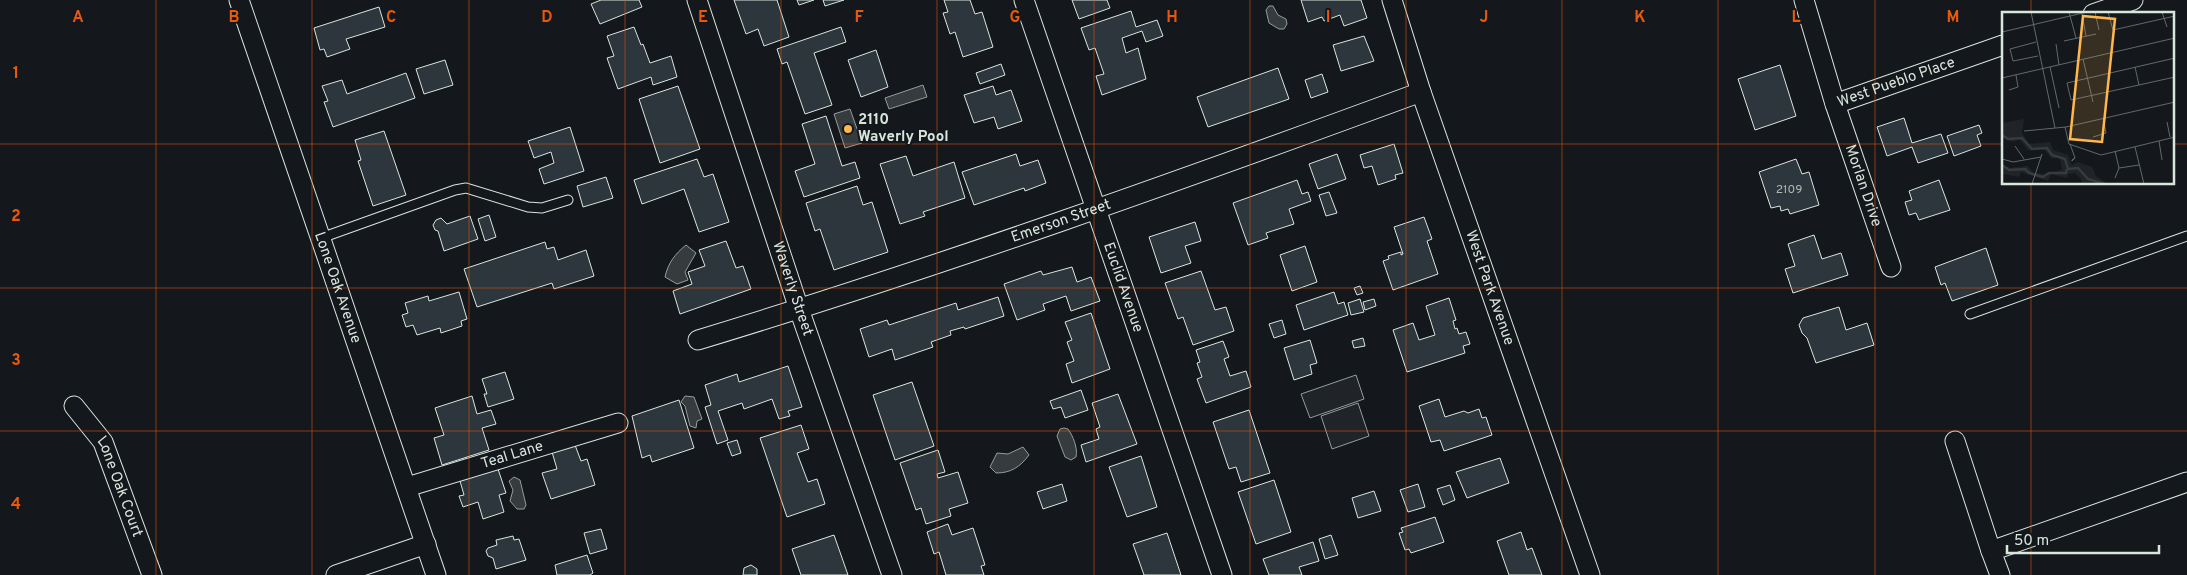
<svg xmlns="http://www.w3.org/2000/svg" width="2187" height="575" font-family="Overpass,sans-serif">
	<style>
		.green { fill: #202428; stroke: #939e99 }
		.water { fill: #363b3e; stroke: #939e99 }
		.building { fill: #2c363c; stroke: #d8e6dc }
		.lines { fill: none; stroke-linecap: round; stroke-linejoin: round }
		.lane-casing { stroke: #d8e6dc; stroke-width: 11 }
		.street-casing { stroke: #d8e6dc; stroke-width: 21 }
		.lane { stroke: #14181c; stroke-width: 9 }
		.street { stroke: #14181c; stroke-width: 19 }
		.grid { fill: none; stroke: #e8590c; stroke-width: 1; stroke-opacity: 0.55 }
		.poi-dot { fill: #ffb74d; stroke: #14181c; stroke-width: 2 }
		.labels { text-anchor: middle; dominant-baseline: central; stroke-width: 4; stroke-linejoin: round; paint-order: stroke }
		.number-label { font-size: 12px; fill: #adbab4 }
		.street-label { font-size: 15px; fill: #d8e6dc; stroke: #14181c }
		.poi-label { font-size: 15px; font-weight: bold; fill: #d8e6dc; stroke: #14181c; text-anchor: start }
		.inset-river { fill: none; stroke: #363b3e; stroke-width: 2.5 }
		.inset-road { fill: none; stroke: #626a69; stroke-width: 1 }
		.view { fill: #ffb74d; fill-opacity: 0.15; stroke: #ffb74d; stroke-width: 2.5 }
		.inset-edge { fill: none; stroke: #d8e6dc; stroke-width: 2.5 }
		.grid-label { font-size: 16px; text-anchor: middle; font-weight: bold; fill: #e8590c; stroke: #14181c; stroke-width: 4; stroke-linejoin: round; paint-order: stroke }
	</style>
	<rect width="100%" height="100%" fill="#14181c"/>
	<path class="green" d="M1356 375 1364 399 1310 418 1301 394Z
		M1358 403 1369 436 1332 449 1321 416Z"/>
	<path class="water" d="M1269 6H1273L1278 15 1286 19 1287 24 1284 29H1279L1269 23 1266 10Z
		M923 85 927 97 889 109 885 98Z
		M850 109 862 143 845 148 834 114Z
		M686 245 696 253 685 272 688 280 677 284 665 277C668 263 675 254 686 245Z
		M685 396 694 397 702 419 697 421 696 428 690 426 685 406 681 402Z
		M1064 428 1068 429C1073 436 1078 448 1076 457L1071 460 1065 457 1057 436 1060 429Z
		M1023 447 1029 455C1020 467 1011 473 996 473L990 467 997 453 1008 454Z
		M514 477 520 480 526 505 524 509H517L510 501 513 490 509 481Z"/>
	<path class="building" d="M601 0H639L642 7 600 24 591 4Z
		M734 0H777L789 37 764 46 758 29 746 34Z
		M797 0H814L799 5Z
		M823 0H844L825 6Z
		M944 0H970L975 14 982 12 993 47 963 57 955 32 950 34 943 13 948 12Z
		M1072 0H1107L1110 8 1079 19Z
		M1301 0H1361L1367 18 1344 26 1340 15 1324 21 1322 17 1308 22Z
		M379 7 385 27 346 39 350 49 327 57 324 49 320 50 314 28Z
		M1131 11 1136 27 1157 20 1163 36 1146 42 1142 31 1122 38 1126 53 1138 48 1146 79 1102 95 1096 76 1104 74 1095 48 1089 50 1081 28Z
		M634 27 641 45 643 44 650 63 671 56 677 77 653 85 651 77 618 89 607 58 614 56 607 36Z
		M841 27 846 42 814 53 832 105 805 114 787 62 782 64 777 49Z
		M1364 36 1374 61 1341 71 1333 45Z
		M876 50 888 87 861 97 848 60Z
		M445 60 453 85 424 94 416 69Z
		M1001 64 1005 75 980 84 976 73Z
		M1780 65 1796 116 1755 130 1738 79Z
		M1278 68 1289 99 1208 127 1197 97Z
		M406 73 415 98 333 127 324 102 328 101 322 86 342 80 347 94Z
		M1322 74 1328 92 1311 98 1305 80Z
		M678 86 700 149 660 163 639 99Z
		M993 86 996 95 1011 90 1022 121 998 129 994 117 974 123 964 95Z
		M826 116 842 166 855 162 860 178 804 197 795 171 815 164 802 124Z
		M1904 118 1912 143 1941 134 1948 153 1918 163 1912 147 1887 156 1877 127Z
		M1979 125 1982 133 1977 135 1981 146 1954 156 1947 136Z
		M570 127 584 171 544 184 539 169 554 163 551 152 534 158 528 141Z
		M384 131 406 195 373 206 358 161 361 160 355 140Z
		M1394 144 1403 173 1395 175 1396 179 1378 185 1372 166 1364 168 1360 155Z
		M1016 154 1020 166 1038 160 1046 183 1025 191 1024 188 974 205 962 172Z
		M1337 154 1346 179 1318 189 1309 164Z
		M906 156 913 176 954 162 965 198 923 212 925 216 900 224 880 164Z
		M697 159 704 177 713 174 729 222 699 232 684 189 642 204 634 180Z
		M1796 159 1802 174 1809 172 1819 205 1790 214 1788 209 1781 211 1780 206 1771 208 1759 172Z
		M606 177 613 198 583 207 577 186Z
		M1297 180 1302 194 1308 192 1311 201 1289 209 1294 224 1266 233 1268 238 1248 245 1233 203Z
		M1939 180 1950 210 1919 220 1916 213 1909 215 1905 202 1912 200 1909 191Z
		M857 186 863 205 872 202 888 252 834 270 820 229 815 231 806 203Z
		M1329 192 1337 213 1326 216 1319 195Z
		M489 215 496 237 485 241 478 219Z
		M470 216 478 239 444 251 438 231 435 230 433 225 436 220 441 218 447 224Z
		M1424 217 1432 239 1427 241 1438 274 1393 290 1383 261 1389 259 1388 256 1401 252V255L1403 254 1394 227Z
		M1195 222 1201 241 1185 246 1191 263 1161 273 1149 237Z
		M1814 235 1822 259 1841 253 1848 275 1793 293 1785 269 1795 266 1788 244Z
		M726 241 736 268 743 266 751 289 680 314 673 291 692 284 688 272 705 266 699 250Z
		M545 242 547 249 554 247 558 260 586 250 594 276 554 289 552 283 477 307 464 269Z
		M1305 246 1317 282 1292 291 1280 255Z
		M1986 248 1998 285 1952 301 1945 283 1941 285 1935 267Z
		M1072 267 1077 282 1091 277 1100 301 1071 311 1066 296 1043 304 1045 310 1017 320 1004 284 1041 271 1043 275Z
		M1201 271 1215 310 1226 307 1234 331 1193 345 1183 317 1178 319 1165 283Z
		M1360 286 1363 293 1357 295 1354 288Z
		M459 292 467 319 461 321 462 326 441 333 440 328 417 335 413 325 406 327 402 315 408 313 405 303 428 296 429 301Z
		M1334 292 1338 304 1344 302 1348 315 1304 330 1296 305Z
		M998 297 1004 316 965 329 964 327 950 331 951 335 931 342 933 347 895 360 892 349 869 357 860 329 887 320 889 325 956 303 958 310Z
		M1449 298 1456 320 1453 321 1455 329 1457 328 1459 334 1466 332 1470 344 1463 346 1465 353 1407 372 1393 330 1413 323 1419 340 1435 335 1426 306Z
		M1360 299 1364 312 1351 315 1348 303Z
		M1374 299 1376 306 1365 310 1363 302Z
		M1839 307 1846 330 1867 323 1874 345 1816 363 1807 338 1802 333 1799 325 1803 318Z
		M1091 313 1110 369 1072 383 1066 364 1074 361 1067 342 1072 340 1065 322Z
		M1282 320 1286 334 1274 338 1269 324Z
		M1363 338 1365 346 1354 348 1352 341Z
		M1310 340 1317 363 1310 365 1312 374 1294 380 1284 348Z
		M1223 341 1229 357 1224 359 1230 376 1246 371 1251 387 1206 403 1197 379 1202 377 1197 363 1200 362 1196 350Z
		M788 366 802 407 788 411 790 416 779 419 772 399 744 409 742 403 718 411 728 440 717 444 705 407 711 405 705 385 737 374 739 382Z
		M505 372 514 399 488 407 484 394H487L482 379Z
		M912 382 934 446 895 460 873 395Z
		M1081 390 1088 410 1065 418 1061 407 1053 409 1050 401Z
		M1118 394 1137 444 1086 462 1081 445 1099 439 1096 429 1100 427 1092 403Z
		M472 396 477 414 491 410 496 424 482 428 489 450 442 465 434 438 444 435 435 408Z
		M1439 399 1445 417 1464 411 1468 413 1479 409 1482 418 1486 417 1492 435 1444 451 1440 440 1431 442 1419 406Z
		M679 400 694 448 652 462 650 455 642 458 632 416Z
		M1249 410 1270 473 1241 482 1236 467 1229 469 1213 422Z
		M801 425 809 449 797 453 808 482 817 479 825 504 787 517 760 438Z
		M737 440 741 453 732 456 727 443Z
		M575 445 581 461 587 459 595 485 551 499 542 473 557 469 552 452Z
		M938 450 945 472 937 474 938 478 958 472 968 503 949 509 951 516 926 524 921 508 916 510 900 463Z
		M1141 456 1157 507 1127 517 1109 467Z
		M1500 458 1509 483 1467 498 1456 472Z
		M498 469 506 493 499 495 504 512 483 519 478 502 463 507 459 496 464 495 460 481Z
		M1274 480 1291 532 1256 544 1238 492Z
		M1062 484 1067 501 1043 509 1037 492Z
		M1418 484 1425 507 1408 512 1400 490Z
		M1450 485 1455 500 1443 505 1437 489Z
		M1374 491 1381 511 1358 518 1352 498Z
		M1435 517 1444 542 1411 553 1409 549 1405 550 1399 533 1403 532 1401 528Z
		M948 524 952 535 973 528 985 565 981 566 984 575H946L939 552 934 554 927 532Z
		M601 529 607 549 590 554 584 533Z
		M1521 532 1527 550 1532 548 1542 575H1509L1497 541Z
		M1167 533 1181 575H1144L1133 544Z
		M834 535 848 575H801L792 549Z
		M1331 535 1338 555 1325 559 1319 539Z
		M513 536 514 540 519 539 526 560 496 569 493 558 488 556 486 551 488 548 497 545 496 540Z
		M1313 542 1319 561 1299 567 1302 575H1269L1263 559Z
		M587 555 593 573 590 575H557L555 565Z
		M751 565 757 569V575H743L744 568Z"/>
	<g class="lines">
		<g class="lane-casing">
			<path id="lane" d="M321 238 455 190 466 188 528 207 542 208 568 200
				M1970 314 2187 236"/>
		</g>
		<g class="street-casing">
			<g id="street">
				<path id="s1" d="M239 0 436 575"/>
				<path id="s2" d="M697 0 799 309 892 575"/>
				<path id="s3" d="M1024 0 1222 575"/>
				<path id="s4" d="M1392 0 1421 92 1590 575"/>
				<path id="s5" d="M1804 0 1835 104 1891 267"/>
				<path d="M2093 14 2133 0"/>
				<path id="s6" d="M1835 104 2003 45"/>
				<path id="s7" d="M698 340C942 266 1182 180 1421 92"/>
				<path id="s8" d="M74 406 103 442 152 575"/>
				<path d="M1955 441 1991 551"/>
				<path id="s9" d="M407 487 618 423"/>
				<path d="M336 575 426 544"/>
				<path d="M2000 575 1991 551 2187 482"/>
			</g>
		</g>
		<use href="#lane" class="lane"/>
		<use href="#street" class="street"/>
	</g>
	<path class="grid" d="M156 0V575M312 0V575M469 0V575M625 0V575M781 0V575M937 0V575M1094 0V575M1250 0V575M1406 0V575M1562 0V575M1718 0V575M1875 0V575M2031 0V14M0 144H2003M2173 144H2187M2031 184V575M0 288H2187M0 431H2187"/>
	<circle class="poi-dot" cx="848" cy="129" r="5"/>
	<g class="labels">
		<g class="number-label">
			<text x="1789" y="190">2109</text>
		</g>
		<g class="street-label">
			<text stroke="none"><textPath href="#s6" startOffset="65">West Pueblo Place</textPath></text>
			<text stroke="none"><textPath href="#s5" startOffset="195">Morlan Drive</textPath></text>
			<text stroke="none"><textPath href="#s7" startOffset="382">Emerson Street</textPath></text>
			<text stroke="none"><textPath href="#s1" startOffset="304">Lone Oak Avenue</textPath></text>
			<text stroke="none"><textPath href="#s2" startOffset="304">Waverly Street</textPath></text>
			<text stroke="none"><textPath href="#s3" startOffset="304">Euclid Avenue</textPath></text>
			<text stroke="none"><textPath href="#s4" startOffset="304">West Park Avenue</textPath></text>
			<text stroke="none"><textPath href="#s9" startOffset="110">Teal Lane</textPath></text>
			<text stroke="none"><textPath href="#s8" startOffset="94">Lone Oak Court</textPath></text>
		</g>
		<g class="poi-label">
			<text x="858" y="120">2110<tspan x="858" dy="17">Waverly Pool</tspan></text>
		</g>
	</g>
	<g transform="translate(2002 12)">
		<rect width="172" height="172" fill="#14181c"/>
		<path d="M22 107 20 121 27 132 48 130 51 138 66 143 70 153 76 150 90 155 94 164 106 172H79L80 168 73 161 66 162 65 166 49 162 46 169 19 160 17 165 0 162V152L8 156 26 154 32 161 42 162 60 158 58 146H49L42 137 26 138 17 127 11 130 0 126V111Z" fill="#202428"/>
		<path class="inset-river" d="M0 123 6 127 20 126 30 137 45 136 50 143 63 147 66 157M0 153 7 158 23 157 27 161 41 165 47 161H64L65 157M66 157 76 156 86 167 102 172"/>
		<path class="inset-road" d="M29 0 53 116M67 0 74 26M93 0 97 18M106 0 111 18 173 4M160 0 165 15M80 2 84 24M0 20 85 0M62 29 94 22M34 30 8 37 11 49 36 44M54 32 57 53M173 46 65 71 69 88 173 65M81 47 91 90M48 55 57 96M133 55 137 73M0 66 173 26M7 78 16 75 14 63M165 110 168 125M63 115 67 132 99 143 173 125M22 119 64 115 173 90M91 125 104 121 101 106M157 129 160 148M68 132 73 146 70 149V148L73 146M13 134 22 147M133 135 142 172M113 139 117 156 113 166M0 147 11 150 39 145M117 156 137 153M30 172 40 142"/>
		<path class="view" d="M81 4 113 7 100 130 68 127Z"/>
		<rect width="172" height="172" class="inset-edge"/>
	</g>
	<g class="grid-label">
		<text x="78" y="22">A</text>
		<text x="234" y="22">B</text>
		<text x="391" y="22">C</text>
		<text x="547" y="22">D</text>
		<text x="703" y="22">E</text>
		<text x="859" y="22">F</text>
		<text x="1015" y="22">G</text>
		<text x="1172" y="22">H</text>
		<text x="1328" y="22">I</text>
		<text x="1484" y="22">J</text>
		<text x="1640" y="22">K</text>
		<text x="1796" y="22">L</text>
		<text x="1953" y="22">M</text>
		<text x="16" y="78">1</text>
		<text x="16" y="221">2</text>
		<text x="16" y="365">3</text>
		<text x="16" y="509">4</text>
	</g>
	<path d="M2007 545v8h152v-8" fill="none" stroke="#d8e6dc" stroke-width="2.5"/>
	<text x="2014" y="545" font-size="15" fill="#d8e6dc" stroke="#14181c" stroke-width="4" paint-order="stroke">50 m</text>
</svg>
